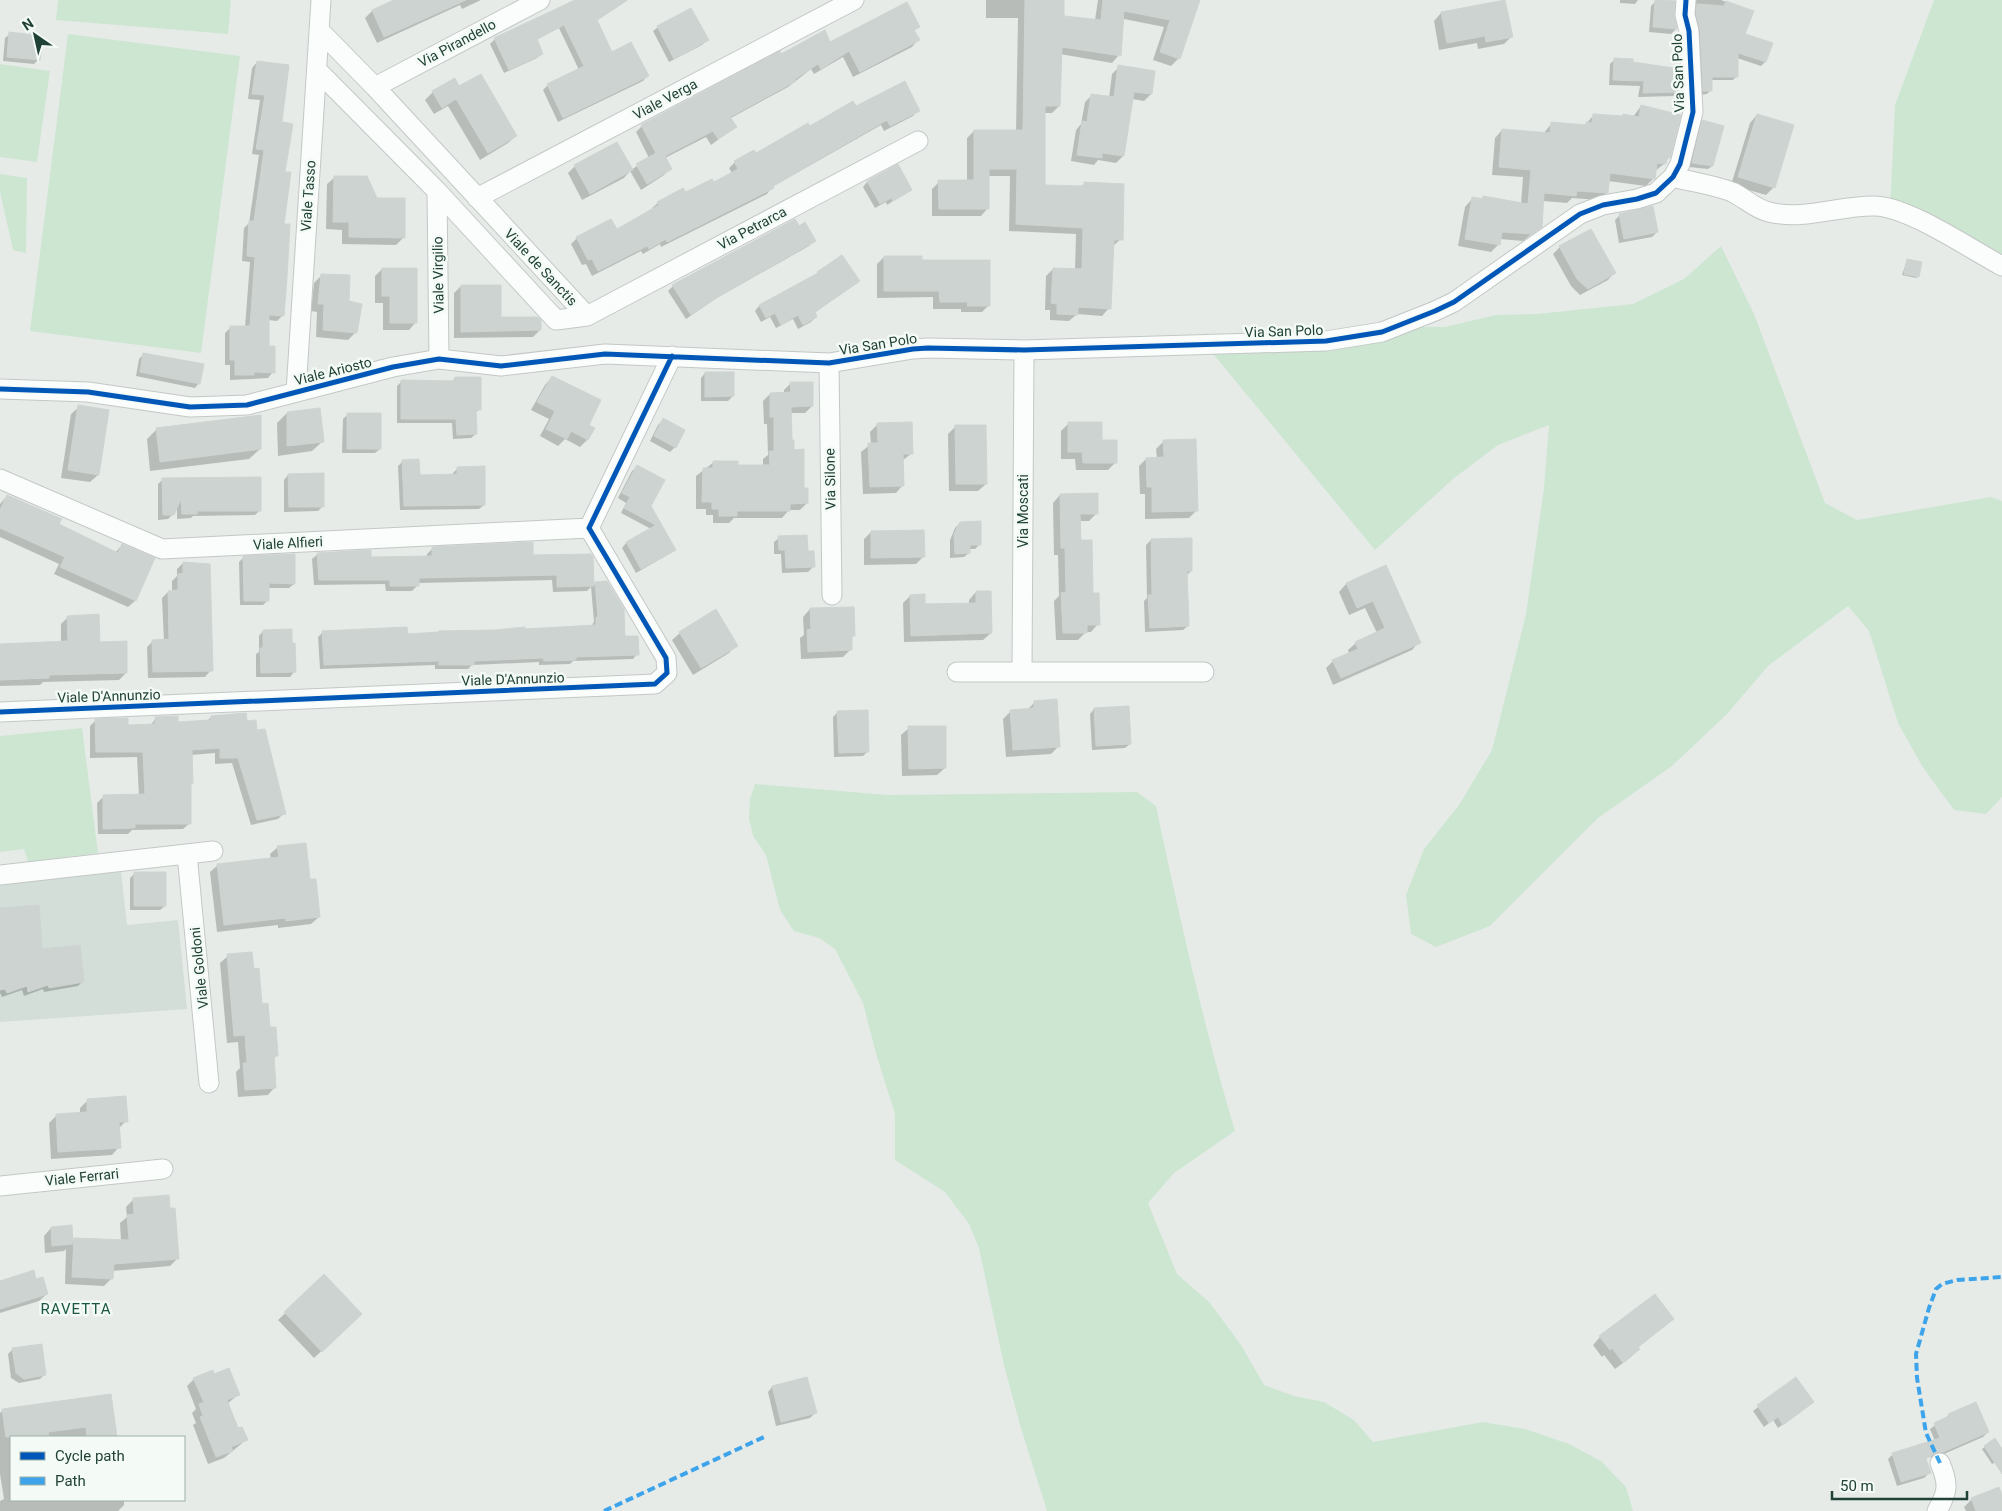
<svg xmlns="http://www.w3.org/2000/svg" width="2002" height="1511" font-family="Roboto,sans-serif">
	<style>
		.built { fill: #d3ded8 }
		.green { fill: #cde6d2 }
		.shadow { fill: #0003 }
		.building { fill: #ccd3d0; stroke: #ced4d1 }
		.lines { fill: none; stroke-linecap: round; stroke-linejoin: round }
		.minor-casing { stroke: #c3c8c5; stroke-width: 21 }
		.minor { stroke: #fbfcfc; stroke-width: 19 }
		.quiet { stroke: #3da4eb; stroke-width: 4; stroke-dasharray: 8 4; stroke-linecap: butt }
		.cycleway-casing { stroke: #f4faf6; stroke-width: 8 }
		.cycleway { stroke: #0057b8; stroke-width: 5 }
		.labels { text-anchor: middle; dominant-baseline: central; stroke-width: 5; stroke-linejoin: round; paint-order: stroke }
		.street-label { font-size: 14px; fill: #204236; stroke: #f4faf6 }
		.neighbourhood-label { font-size: 15px; letter-spacing: 1px; fill: #195742; stroke: #f4faf6 }
	</style>
	<rect width="100%" height="100%" fill="#e6ebe8"/>
	<path class="built" d="M121 872 127 925 178 920 187 1009 0 1022V882Z"/>
	<path class="green" d="M58 0H231L228 34 56 20Z
		M1934 0H2002V275L1969 252 1890 211 1895 105Z
		M68 34 240 56 201 353 30 331Z
		M0 64 50 71 37 162 0 157Z
		M0 174 27 178 26 253 13 250 0 192Z
		M1721 246 1754 314 1825 503 1857 520 1991 497 2002 501V797L1986 814 1954 810 1922 766 1898 723 1869 631 1848 606 1768 666 1727 714 1672 766 1598 818 1490 926 1436 947 1411 934 1406 895 1424 849 1459 805 1492 750 1526 614 1544 488 1549 425 1498 445 1453 479 1375 550 1205 344 1398 327H1445L1496 315 1537 314 1633 304 1684 279Z
		M82 728 98 853 28 862 24 849 0 852V736Z
		M755 784 888 795 1137 792 1156 806C1179 915 1203 1024 1235 1131L1174 1173 1148 1203 1177 1274 1210 1303 1241 1345 1264 1385 1294 1396 1324 1402 1354 1420 1373 1442 1483 1422 1525 1429 1569 1444 1601 1461 1626 1487 1633 1511H1047L1020 1425 1004 1365 979 1248 969 1224 945 1192 895 1160V1114L877 1057 863 1003 835 949 819 938 794 931 780 910 766 855 753 836 749 818 750 799Z"/>
	<path class="shadow" d="M397 0H481L462 9 460 5 377 43 365 18 372 11Z
		M577 0H628L596 21 611 54 647 76 643 81 558 122 543 90 548 85 579 70 559 28 536 40 542 53 537 58 504 73 490 44 495 39Z
		M986 0H1063V18L1095 20 1098 0H1198L1179 58 1171 66 1153 60 1164 27 1124 19 1119 55 1112 63 1060 54 1059 106 1052 113H1044L1043 186 1081 187 1084 184 1121 239 1113 246 1109 308 1102 316 1077 314 1069 321 1050 320V310H1045L1046 276 1053 269 1075 270 1076 234 1009 231 1010 176H988V208L981 216H932V189L939 182H967V138L974 131H1016L1018 18H986Z
		M1620 0H1638L1635 4 1620 3Z
		M1693 0H1721L1752 12 1744 35 1765 62 1761 66 1737 58V76L1733 80H1711V90L1707 94 1700 95Z
		M1504 1 1511 37 1504 44 1478 49 1477 43 1439 50 1434 21 1441 13Z
		M1656 1 1676 29 1671 34 1649 32 1651 6Z
		M658 27 707 40 702 45 669 62 653 31Z
		M918 27 914 31 918 40 912 47 853 77 843 57 814 74 811 69 788 87 729 119 735 127 711 145 706 137 665 158 670 168 664 175 641 190 630 171 624 178 582 200 568 173 575 166 631 170 649 158 636 132 642 126 781 55Z
		M10 34 39 59 34 64 3 61 5 38Z
		M1614 60 1631 63 1679 91 1675 96 1638 97 1640 86 1609 85 1610 64Z
		M257 62 280 123 284 173 283 315 277 321 268 320V347L273 372 268 378 230 380V365H225V333L231 327H245L250 262 242 261 244 228 249 223 259 155 252 154 260 100 248 99 252 68Z
		M1119 67 1151 94 1144 101 1132 99 1123 156 1116 163 1098 160 1094 165 1071 161 1076 130 1081 124 1085 102 1092 95 1109 98 1112 74Z
		M459 88 516 136 508 143 480 160 448 106 434 114 425 100 433 92Z
		M1641 106 1669 157 1664 164 1655 171 1654 178 1646 186 1608 181 1607 192 1599 200 1572 198 1567 203 1543 201 1540 227 1523 241 1500 239 1499 244 1491 252 1458 246 1465 207 1472 199 1481 200 1483 198 1521 204 1523 177 1492 175 1495 138 1502 130 1543 134 1552 123 1584 126 1593 116 1633 117Z
		M855 108 918 110 913 116 884 131 881 125 772 187 767 194 661 247 660 244 643 254 641 251 592 276 586 264 582 265 571 244 577 238 616 231 653 210 652 208 658 203 713 184 732 173 729 168 735 162 755 155Z
		M1757 115 1774 187 1766 195 1731 185 1750 123Z
		M1703 122 1712 166 1708 169 1689 167 1699 126Z
		M897 166 911 189 887 205 886 202 875 208 863 187 867 182Z
		M335 177 376 199 404 237 396 245 342 244V230L326 229 327 184Z
		M1620 215 1657 232 1652 237 1619 243 1615 220Z
		M798 228 814 241 809 246 715 299 686 319 668 291 673 286Z
		M1560 247 1614 273 1608 280 1580 295 1571 286 1553 254Z
		M842 257 858 281 814 313 816 317 811 322 798 329 793 319 776 328 770 317 761 322 755 311 759 306 814 277Z
		M884 257 920 262 988 306 982 312H961V309H933V297L877 298V264Z
		M1907 260 1918 276 1916 278 1902 275Z
		M382 269 416 322 409 330H383V303H375V276Z
		M322 275 348 302 356 332 348 340 316 337 317 312 311 311 314 283Z
		M461 286 499 318 540 330 533 337 454 338V293Z
		M144 354 199 383 195 388 136 376 139 359Z
		M705 373 733 396 728 401H701V378Z
		M552 377 587 425 593 428 587 440 580 447 565 439 558 446 540 436 549 419 531 410 545 385Z
		M455 378 479 409 475 414 476 434 471 438 453 439 452 423H397V386L402 381 452 382Z
		M791 383 812 406 805 413H790L793 451 807 503 800 510H789L782 518H734L729 523H713V515H706V509H696V476L714 462 736 466H763V459L768 455 767 424H764L763 401 770 394H784V390Z
		M79 407 98 475 90 482 61 478 71 414Z
		M287 413 323 441 312 451 278 456 277 423Z
		M348 414 380 449 375 453H342L343 419Z
		M663 420 675 447 670 452 650 441 658 425Z
		M1069 423 1101 442 1116 462 1108 470H1076L1075 459H1061V431Z
		M878 424 912 453 902 461 903 485 896 493 863 494 861 452 871 444 870 432Z
		M956 426 986 484 978 491H949L948 434Z
		M157 429 260 449 249 459 150 471 147 439Z
		M1164 441 1197 510 1189 518 1145 519V494H1140L1139 466 1146 459H1157L1156 449Z
		M403 461 418 477 453 475V473L458 468 484 505 479 509 400 510 398 466Z
		M637 467 649 506 674 550 669 554 636 573 622 548 626 543 651 529 621 513 626 503 618 498 632 471Z
		M288 475 323 506 318 511 284 512V480Z
		M163 479 260 510 255 515 193 516 191 518 177 519V506L173 514 168 519 158 520V484Z
		M1060 495 1097 513 1089 521H1079L1080 542 1098 624 1091 632H1086L1078 640H1056L1054 601 1059 596 1058 555H1054L1053 503Z
		M7 496 58 525 115 553 122 545 153 559 135 601 128 607 54 574 59 564 0 537V504Z
		M960 523 980 544 975 549H969V553L964 557 950 558V540L955 528Z
		M871 532 923 557 916 564 864 565V539Z
		M779 538 807 552 813 567 808 572 782 573 781 554H774V542Z
		M1151 540 1191 571 1186 576 1188 626 1183 630 1145 632 1144 601 1147 598 1146 545Z
		M433 548 532 557H592L593 586 596 583 623 637 637 654 633 659 573 661 570 664 539 665V662L472 665 468 669H435V665L320 669 318 637 323 632 406 635 592 626 594 621 591 587 587 591 553 592 552 580 418 583V585L412 591H386L385 584 314 585 312 559 318 554 370 558H427V554Z
		M243 558 294 584 289 588H268V600L263 605H240L239 562Z
		M183 563 211 670 205 677 148 678 147 647 153 641H164L162 598 168 592H172V581L177 576V569Z
		M1385 567 1419 642 1412 650 1333 685 1326 668 1333 661 1349 654 1348 650 1356 643 1377 633 1365 608 1349 615 1339 592 1346 584Z
		M976 592 991 633 983 640 904 642 903 603 910 596 924 605 969 604V600Z
		M810 609 854 635 850 638 851 649 843 657 801 659 800 638 804 635 803 617Z
		M68 617 98 643 126 673 119 680 43 682 40 685 0 686V645L61 643V624Z
		M263 631 294 672 290 677H256V654L259 652V636Z
		M680 633 736 645 729 653 693 675 672 640Z
		M1035 702 1059 746 1051 754 1006 757 1003 719 1011 711 1027 710Z
		M1094 709 1130 744 1125 748 1092 750 1090 714Z
		M838 712 868 751 863 756 834 757 833 717Z
		M211 717 245 722 256 731 284 813 278 819 251 825 232 763 215 764V753L191 755 192 783 189 786 190 823 183 829 132 830 128 834H98L97 803 103 797 139 796 137 757 90 758V726L96 720 127 727 150 726 156 718 177 723 207 721Z
		M909 728 945 768 937 775 902 776 901 735Z
		M278 847 309 881 319 917 311 924 278 928V925L217 932 210 872 218 865 271 859 270 854Z
		M135 873 165 906 160 910H130V878Z
		M0 910 41 950 83 981 78 986 44 992 43 989 24 996 22 990 2 997 0 993Z
		M228 956 253 970 261 1005 277 1055 273 1059 275 1087 268 1095 238 1097 236 1072 240 1068 238 1042 227 1043 220 963Z
		M87 1101 126 1121 118 1129 119 1147 112 1155 51 1159 49 1123 56 1116 80 1114V1108Z
		M134 1199 177 1259 170 1266 112 1271V1278L104 1286 65 1284 66 1249 64 1251 45 1253 44 1236 51 1228 72 1242 74 1239 121 1241 120 1223 127 1217 126 1207Z
		M324 1276 361 1314 314 1358 278 1320Z
		M36 1280 47 1294 39 1301 0 1313V1282Z
		M1673 1319 1637 1348 1638 1349 1631 1357 1615 1369 1604 1355 1602 1357 1593 1345 1600 1337Z
		M13 1349 45 1374 40 1379 19 1383 11 1378 8 1354Z
		M1796 1378 1813 1402 1778 1428 1773 1420 1764 1427 1753 1411Z
		M194 1379 239 1394 227 1404 238 1430 246 1440 224 1458 208 1464 193 1425 196 1423 192 1413 196 1409 187 1386Z
		M772 1387 815 1413 810 1418 776 1426 768 1392Z
		M110 1396 116 1437H11V1500H124V1505L118 1511H0V1501L4 1499 0 1474V1413L3 1410Z
		M1949 1415 1988 1432 1983 1437 1937 1457H1929L1925 1460 1929 1473 1924 1478 1897 1486 1888 1459 1893 1454 1935 1441 1930 1429Z
		M1994 1440 2002 1451V1458L1992 1464 1982 1449Z
		M1972 1499H2002V1511H1966L1964 1507Z"/>
	<path class="building" d="M394 0H466L384 37 372 10Z
		M575 0H627L597 20 612 52 631 42 649 76 563 118 547 84 584 66 564 25 537 39 543 54 509 70 494 38Z
		M1025 0H1064V16L1101 20 1103 0H1200L1180 59 1160 52 1170 20 1124 11 1121 56 1062 47 1060 106H1045V185L1084 186V182L1124 184 1123 240H1114L1111 309 1078 307V315L1057 314V304L1051 303 1053 268 1082 269 1083 228 1016 224 1017 169H989V209H939L938 180H974V130H1023Z
		M1505 0 1513 37 1486 42 1485 36 1447 43 1441 12Z
		M1655 0 1675 1 1674 15 1677 29 1653 27Z
		M1726 1 1754 11 1745 34 1773 43 1766 62 1738 53V77H1712V91H1703L1700 30 1696 14 1697 4 1724 6Z
		M907 2 920 27 914 30 920 40 860 72 849 51 821 69 818 64 795 79 796 81 730 117 737 127 718 139 713 131 665 156 672 169 647 184 636 164 656 153 641 125 780 51 781 54 825 30 830 42Z
		M691 8 709 40 674 59 657 26Z
		M9 32 43 36 40 60 7 57Z
		M1614 58 1633 59V62L1680 69 1681 92 1643 93 1644 81 1613 80Z
		M257 61 289 65 282 122 293 124 285 172H291L284 224H290L287 277 284 316 269 315V346H275V373L254 372V375H235V360H230V326H250L255 257 247 256 249 221H254L264 150 256 149 265 95 252 94Z
		M1118 65 1155 71 1152 94 1134 92 1124 156 1102 153V158L1077 155 1082 121 1087 122 1091 94 1114 97Z
		M481 74 517 136 488 153 456 99 442 108 432 91 455 78 459 86Z
		M905 81 920 111 890 126 887 120 773 186 774 188 667 242 666 239 649 249 647 246 598 271 592 259 588 260 576 237 611 219 617 229 659 205 657 202 683 188 686 192 712 179 714 182 738 169 734 161 754 150 756 153 808 123 810 126 853 101 856 106Z
		M1641 105 1681 115 1670 158 1667 157 1666 164 1657 163 1655 179 1610 173 1608 193 1577 191 1576 196 1544 193 1542 227 1532 234 1502 232 1500 245 1465 239 1472 197 1483 199V196L1528 204 1531 170 1499 167 1502 129 1550 133 1551 122 1586 125V122L1592 123 1593 114 1623 116V114L1639 117Z
		M1757 114 1794 125 1775 188 1738 177Z
		M1702 120 1724 126 1713 166 1692 163Z
		M617 142 633 170 590 194 574 165Z
		M898 164 912 190 893 201 891 198 880 204 867 181Z
		M334 176H367L377 198H405V238L349 237V222H333Z
		M1653 206 1658 232 1624 239 1619 214Z
		M795 219 799 226 805 222 816 241 721 295 691 315 672 285Z
		M1591 229 1616 273 1588 289 1577 279 1559 246Z
		M842 255 860 281 815 312 817 317 803 325 798 315 781 325 775 313 766 318 759 305 818 273 817 272Z
		M884 256H922V260H990V306H967L968 302H940L939 291H884Z
		M1907 259 1922 262 1919 277 1904 274Z
		M382 268H417V323H390V296H382Z
		M321 274 350 275 349 301 362 304 357 333 323 330 324 304H318Z
		M461 285H501V317H538L541 320V330L461 332Z
		M143 353 204 364 200 384 140 372Z
		M705 372H734V396L705 397Z
		M552 376 601 400 589 425 595 428 588 440 571 431 567 439 546 429 555 411 537 402Z
		M455 377H481V410H476L477 434 457 435 456 419H401V380L455 381Z
		M790 382H813V406L791 407 792 440H794V450L804 449V488H808V503L790 504V511H737V516H719V509H712V502H702L703 468H713V461H738V465H770L769 451H774V417H770V393L791 392Z
		M78 405 109 410 99 475 68 470Z
		M320 408 324 442 287 446V412Z
		M347 413H381V449H347Z
		M261 415V449L160 462 156 428Z
		M663 418 685 430 676 448 654 436Z
		M912 422 913 454H903L904 486 870 487 868 443H878L877 423Z
		M1068 422H1102V440H1117V463H1083L1082 452H1068Z
		M955 425H986L987 484H956Z
		M1196 439 1198 511 1152 512V487H1147L1146 458 1164 457 1163 440Z
		M419 459 420 475 457 474V467L485 466V505L404 506 402 460Z
		M637 465 665 480 651 506 676 550 641 569 626 542 656 525 624 508 630 497 622 493Z
		M324 473V507H289L288 474Z
		M261 477V511H197V514H182L181 499 174 515H163L162 478Z
		M1098 493V514H1080L1081 540H1092L1093 593H1099L1100 625H1087V633H1063L1061 593 1066 592 1065 548H1061L1060 494Z
		M7 495 62 519 59 524 118 553 122 544 155 558 136 601 60 567 65 557 0 528V510Z
		M981 521V545H970V553L955 554 954 534 960 522Z
		M924 530 925 557 871 558V531Z
		M807 535 808 551H814L815 567 786 568 785 550H779L778 536Z
		M1192 538V571H1187L1189 626 1150 628 1148 595H1152L1151 539Z
		M533 542V555L591 554 593 557 594 586 557 587V575L419 578V586H390V580H319L317 553 371 550V557L432 556V547Z
		M295 554V584L269 583V601H244L243 556Z
		M183 562 210 564 213 671 153 672 152 640 169 639 168 591 178 590V574L183 573Z
		M1386 565 1421 643 1341 678 1332 660 1358 649 1355 642 1385 628 1373 601 1357 608 1346 583Z
		M607 581 624 609 625 636H638L639 655 576 657V660L544 661 543 658 474 661V665H439V661L324 665 322 631 407 627 408 634 439 632V631L495 630 525 627V629L596 625V617H598L595 582Z
		M976 591H991L992 633 911 636 910 595 925 594V604L976 603Z
		M854 607 855 636H852V650L808 652 807 630 811 629 810 608Z
		M716 609 738 646 701 668 679 632Z
		M99 614 100 642 127 641V673L49 675V678L0 680V644L68 641 67 616Z
		M292 629V643H295L296 672 261 673 260 648H263V630Z
		M1057 699 1060 747 1013 750 1010 710 1034 708V701Z
		M1129 706 1131 744 1096 746 1094 708Z
		M868 710 869 752 839 753 837 711Z
		M246 713 247 721 256 720 257 730 265 729 286 814 257 820 238 758H220V748L192 750 193 784H191V824H135V828L103 829V795L145 794 143 752H96L95 719 128 718V725L155 724V717L178 716V722L211 720V716Z
		M908 726H946V768L909 769Z
		M306 843 310 879H316L320 917 286 921 285 918 224 925 217 864 279 857 277 846Z
		M134 872H166V906H134Z
		M39 905 42 949 80 945 84 982 49 988 48 985 28 992 27 986 7 993 5 989 0 990V908Z
		M252 952 254 969 259 968 262 1004 268 1003 270 1027H276L278 1056H274L276 1088 245 1090 243 1063H247L245 1035 234 1036 227 954Z
		M126 1096 128 1122H119L121 1148 58 1152 56 1114 87 1112V1099Z
		M169 1195 170 1208H175L179 1259 114 1264 113 1279 72 1277 74 1238 129 1240 127 1215 134 1214 133 1198Z
		M72 1225 73 1244 52 1246 51 1227Z
		M34 1270 36 1279 43 1277 48 1294 0 1309V1281Z
		M324 1274 362 1314 322 1352 284 1312Z
		M1655 1294 1674 1319 1638 1347 1640 1349 1623 1363 1612 1348 1610 1350 1599 1336Z
		M42 1344 46 1375 24 1379 16 1373 12 1348Z
		M229 1368 240 1395 227 1400 238 1428 242 1427 248 1440 231 1447 233 1451 216 1457 200 1417 203 1416 199 1404 204 1402 193 1378 213 1370 214 1374Z
		M807 1377 817 1413 781 1422 772 1386Z
		M1796 1377 1814 1402 1783 1425 1778 1417 1769 1423 1757 1405Z
		M111 1394 117 1437H87L86 1427 48 1432 49 1437H6L2 1409Z
		M1976 1402 1989 1432 1943 1452 1935 1453 1926 1459 1931 1473 1901 1482 1892 1453 1940 1438 1934 1423 1949 1416 1948 1414Z
		M1995 1438 2002 1449V1474L1984 1446Z
		M1999 1487 2002 1495V1511H1976L1971 1498Z"/>
	<g class="lines">
		<g class="minor-casing">
			<path id="minor" d="M319 30 375 87 587 316
				M317 70 437 191 556 320 587 316 918 141
				M375 87 540 0
				M1673 177C1692 182 1714 185 1732 192 1745 198 1755 209 1769 212 1804 221 1840 205 1875 206 1909 207 1970 249 2002 266
				M437 191 439 359
				M477 198 854 0
				M829 363 832 595
				M0 389 88 392 190 407 247 405 393 367 439 359 501 366 605 354 829 363 913 349 928 348 1024 350 1326 341 1382 332 1435 311 1454 302 1580 214 1603 205 1637 199 1656 193 1673 177 1680 164 1693 112 1689 31 1685 15 1686 0
				M296 392 321 0
				M0 479 162 549 589 528
				M957 672H1204
				M1022 672 1024 350
				M0 712 655 684 667 673 666 658 589 528 672 356
				M187 854 209 1083
				M0 875 213 851
				M0 1186 163 1169
				M1937 1511C1948 1492 1949 1484 1940 1463"/>
		</g>
		<use href="#minor" class="minor"/>
		<path class="quiet" d="M1940 1463 1926 1433 1917 1378 1916 1354 1929 1308 1936 1289 1942 1284 1957 1280 2002 1277
			M604 1511 764 1437"/>
		<g class="cycleway-casing">
			<path id="cycleway" d="M0 389 88 392 190 407 247 405 393 367 439 359 501 366 605 354 829 363 913 349 928 348 1024 350 1326 341 1382 332 1435 311 1454 302 1580 214 1603 205 1637 199 1656 193 1673 177 1680 164 1693 112 1689 31 1685 15 1686 0
				M0 712 655 684 667 673 666 658 589 528 672 356"/>
		</g>
		<use href="#cycleway" class="cycleway"/>
	</g>
	<g class="labels">
		<g class="street-label">
			<text transform="translate(457 43) rotate(-28)">Via Pirandello</text>
			<text transform="translate(1678 73) rotate(-92)">Via San Polo</text>
			<text transform="translate(665 99) rotate(-28)">Viale Verga</text>
			<text transform="translate(308 196) rotate(-86)">Viale Tasso</text>
			<text transform="translate(752 228) rotate(-28)">Via Petrarca</text>
			<text transform="translate(541 267) rotate(47)">Viale de Sanctis</text>
			<text transform="translate(438 275) rotate(-91)">Viale Virgilio</text>
			<text transform="translate(1284 331) rotate(-2)">Via San Polo</text>
			<text transform="translate(878 344) rotate(-9)">Via San Polo</text>
			<text transform="translate(333 371) rotate(-14)">Viale Ariosto</text>
			<text transform="translate(830 479) rotate(-91)">Via Silone</text>
			<text transform="translate(1023 511) rotate(-90)">Via Moscati</text>
			<text transform="translate(288 543) rotate(-3)">Viale Alfieri</text>
			<text transform="translate(513 679) rotate(-2)">Viale D'Annunzio</text>
			<text transform="translate(109 696) rotate(-2)">Viale D'Annunzio</text>
			<text transform="translate(199 968) rotate(-96)">Viale Goldoni</text>
			<text transform="translate(82 1177) rotate(-6)">Viale Ferrari</text>
		</g>
		<g class="neighbourhood-label">
			<text x="76" y="1309">RAVETTA</text>
		</g>
	</g>
	<rect x="10" y="1436" width="175" height="65" fill="#f4faf6" stroke="#9fb0a9"/>
	<rect x="20" y="1452" width="25" height="8" fill="#0057b8" stroke="#9fb0a9"/>
	<text x="55" y="1461" font-size="15" fill="#204236">Cycle path</text>
	<rect x="20" y="1477" width="25" height="8" fill="#3da4eb" stroke="#9fb0a9"/>
	<text x="55" y="1486" font-size="15" fill="#204236">Path</text>
	<g transform="translate(35 35) rotate(326)" stroke="#f4faf6" stroke-width="4" paint-order="stroke">
	<path d="M0-4L9 19L0 12L-9 19Z" fill="#204236"/>
	<text y="-8" font-size="14" font-weight="bold" text-anchor="middle" fill="#204236">N</text>
	</g>
	<path d="M1832 1491v8h135v-8" fill="none" stroke="#204236" stroke-width="2.5"/>
	<text x="1840" y="1491" font-size="15" fill="#204236" stroke="#f4faf6" stroke-width="4" paint-order="stroke">50 m</text>
</svg>
